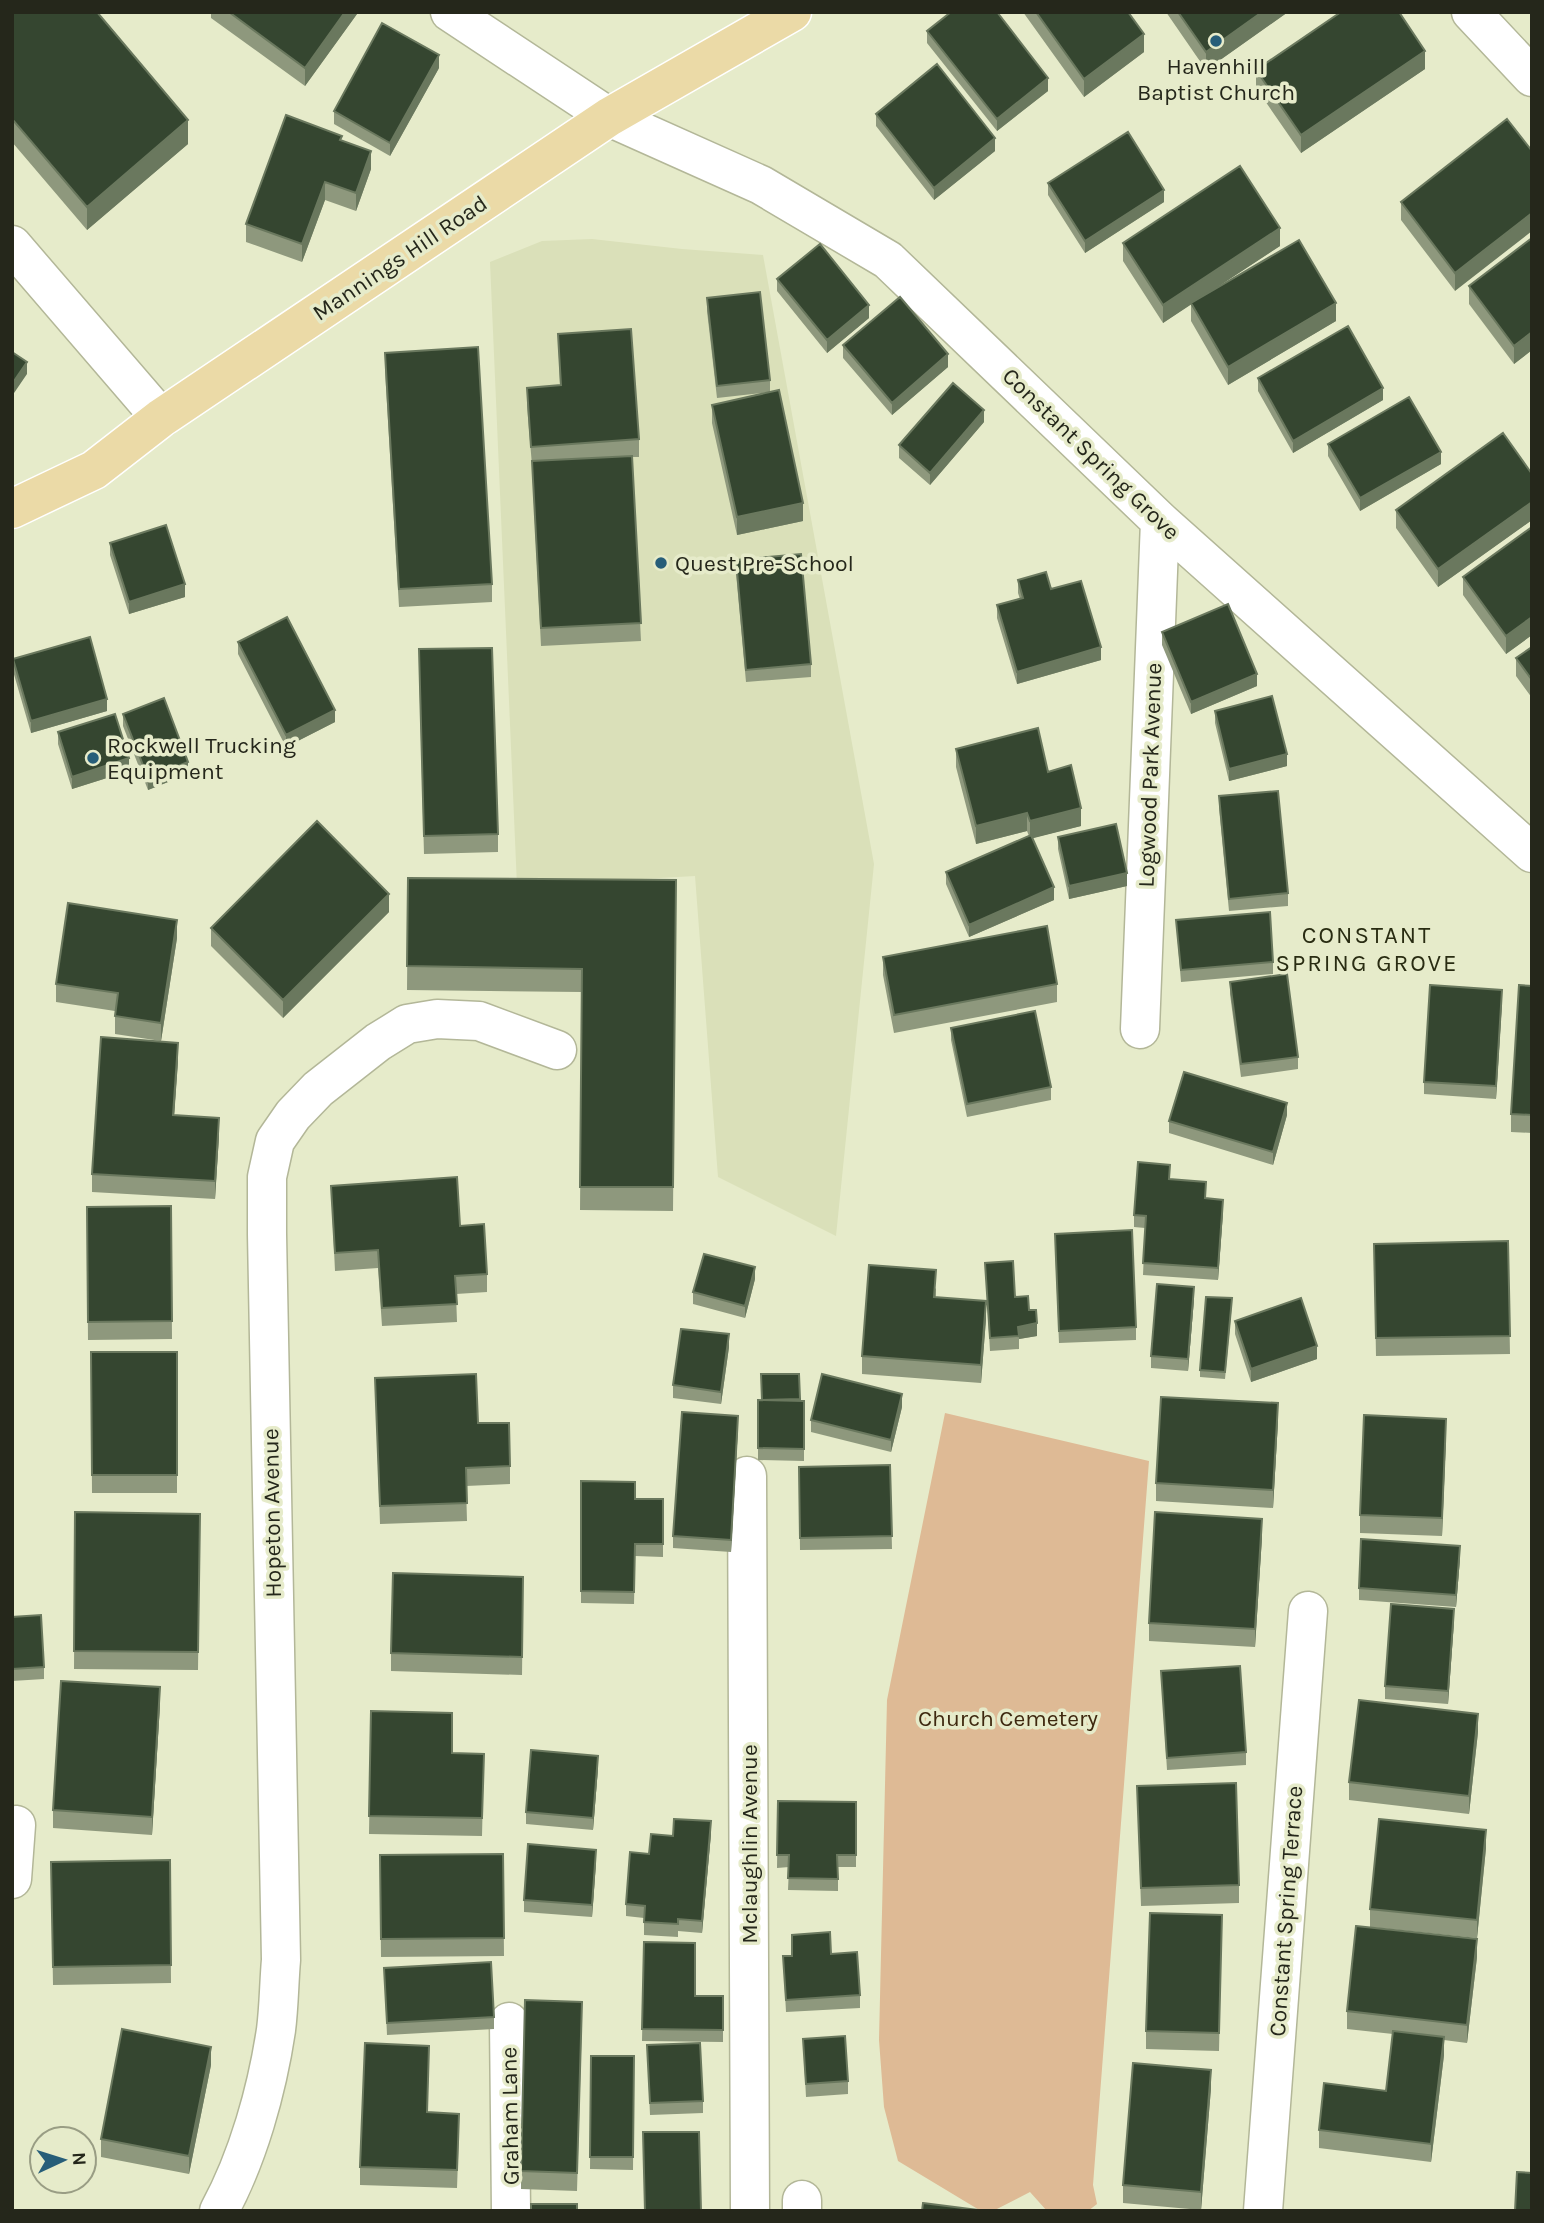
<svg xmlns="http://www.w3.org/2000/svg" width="1544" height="2223" font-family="Karla,sans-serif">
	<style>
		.built { fill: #dae0b9 }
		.green { fill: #deba95 }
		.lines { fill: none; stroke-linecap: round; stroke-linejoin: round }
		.minor-casing { stroke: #b3b798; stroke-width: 41 }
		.major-casing { stroke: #fff; stroke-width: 41 }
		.minor { stroke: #fff; stroke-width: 38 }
		.major { stroke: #ebdaa7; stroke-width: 38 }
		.wall { fill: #8e987d }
		.shaded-wall { fill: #6a785e }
		.building { fill: #354630; stroke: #6a785e; stroke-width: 2 }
		.poi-dot { fill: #275e79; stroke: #e6ebca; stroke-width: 2.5 }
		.labels { text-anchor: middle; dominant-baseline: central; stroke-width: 7; stroke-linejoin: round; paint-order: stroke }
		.poi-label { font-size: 23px; fill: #25271b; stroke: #e6ebca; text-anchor: start }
		.street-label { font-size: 23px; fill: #25271b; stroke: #e6ebca }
		.park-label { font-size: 23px; fill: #3e280f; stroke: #e6ebca }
		.neighbourhood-label { font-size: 24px; letter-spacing: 2px; fill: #292c12; stroke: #e6ebca }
	</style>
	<rect width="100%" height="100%" fill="#e6ebca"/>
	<path class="built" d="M592 239 682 249 763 255 874 864 836 1236 718 1177 695 876 517 886 490 262 542 241Z"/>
	<path class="green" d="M945 1413 1149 1461 1093 2185 1097 2204 1088 2211H1047L1030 2192 993 2211H981L898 2161 884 2107 879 2040 887 1700Z"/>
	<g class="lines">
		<g class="minor-casing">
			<path id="minor" d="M450 12 609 117 761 185 888 260 1160 521 1532 853
				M1471 12 1532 77
				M12 245 161 418
				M1140 1029 1160 521
				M747 1476 750 2211
				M12 1879 16 1825
				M509 2022 511 2211
				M219 2211C248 2158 267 2090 276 2030 279 2007 279 1983 281 1960L267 1234V1177L275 1141 293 1115 318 1089 378 1042 407 1024 437 1019 479 1021 557 1050
				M802 2211V2200
				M1263 2211 1308 1611"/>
		</g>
		<g class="major-casing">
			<path id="major" d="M12 509 94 470 161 418 609 117 792 12"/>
		</g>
		<use href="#minor" class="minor"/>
		<use href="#major" class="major"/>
	</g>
	<path class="wall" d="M12 12 188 144 87 230 12 142Z
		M211 12H357V14L305 86 211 18Z
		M1023 12H1128L1144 52 1084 97Z
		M1166 12H1288L1206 70Z
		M927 31 1048 91 997 131 927 43Z
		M439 68 390 156 334 124V111Z
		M1425 69 1301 153 1256 88V70Z
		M876 114 995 151 934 200 876 126Z
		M1507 119 1455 291 1401 220V202Z
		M342 141 371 169 356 211 325 200 302 262 246 242V224Z
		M1048 183 1164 202 1085 253 1048 195Z
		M1532 238V350L1514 364 1469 304V286Z
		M1123 243 1280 246 1200 298 1336 321 1228 385 1191 321V304L1163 323 1123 261Z
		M777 279 869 318 827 353 777 291Z
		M707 298 770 380V392L717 398 707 311Z
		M558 334 639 439V457H632L641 641 541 646 532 465 527 406V388L560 385Z
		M843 345 948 367 892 415 843 358Z
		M385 353 492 584V602L399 607 385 371Z
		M1258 378 1383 400 1293 453 1258 391Z
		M712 405 803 521 737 535 712 423Z
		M984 422 930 485 899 458V445Z
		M1328 444 1441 464 1360 511 1328 456Z
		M1532 474V520L1438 587 1396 528V510Z
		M1532 527V635L1506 654 1463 595V577Z
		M110 543 185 597 129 614 110 555Z
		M736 560 811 664V677L746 682 736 573Z
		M1018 580 1101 660 1017 684 997 618V605L1020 599 1018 593Z
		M1162 632 1257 686 1191 714 1162 645Z
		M238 642 335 722 286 747 238 654Z
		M1532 647V698L1516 676V658Z
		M13 659 107 711 31 733 13 671Z
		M419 667 498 834V852L424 854Z
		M1215 711 1287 766 1229 781 1215 723Z
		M123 714 188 774 148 790 123 726Z
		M58 732 129 771 72 789 58 744Z
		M956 749 1048 772 1081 826 1032 838 1054 900 969 937 946 884V872L1029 836 1027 831 976 844 956 767Z
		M1219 796 1288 893V906L1229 911 1219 808Z
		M1058 837 1127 886 1069 899 1058 849Z
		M408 878 676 880 673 1211 580 1210 582 992 407 990Z
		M389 912 283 1018 211 946V928Z
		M1176 920 1273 962V974L1181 982Z
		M177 938 161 1041 115 1034V1011L56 1002V984Z
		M883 957 1057 984V1002L894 1033 883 975Z
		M1230 982 1298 1057V1069L1241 1077 1230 994Z
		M1532 986V1133L1511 1132V1114Z
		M1502 1002 1496 1099 1424 1094V1082Z
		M951 1028 1051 1087V1100L967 1117 951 1040Z
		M178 1061 174 1115 219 1136 215 1199 92 1192V1174Z
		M1287 1115 1273 1165 1169 1133V1121Z
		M1170 1179 1206 1198 1223 1212 1218 1280 1143 1275 1145 1228 1134 1227V1215Z
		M331 1186 460 1226 487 1274V1292L456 1294 457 1322 382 1326 378 1268 335 1271Z
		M171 1206 172 1339 88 1340 87 1207Z
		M1508 1241 1510 1354 1376 1356 1374 1244Z
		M1055 1246 1136 1327V1340L1059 1343Z
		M985 1263 1015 1297 1029 1310 1037 1336 1019 1339V1349L990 1351Z
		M755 1279 745 1318 693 1304V1292Z
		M936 1288V1297L986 1319 981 1383 862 1374V1356Z
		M1194 1299 1188 1371 1151 1368V1356Z
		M1232 1304 1225 1379 1200 1377V1370Z
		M1235 1321 1317 1359 1251 1382 1235 1334Z
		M729 1347 721 1404 673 1398V1385Z
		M91 1352H177V1493H92Z
		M799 1374 800 1401H804V1461L758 1460V1400H762Z
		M375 1378 478 1423 510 1466V1484L466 1486 467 1521 380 1524Z
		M902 1407 891 1452 811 1432V1420Z
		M1278 1421 1273 1508 1156 1501V1483Z
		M738 1428 731 1552 673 1548V1536Z
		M1446 1437 1442 1536 1360 1533V1515Z
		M890 1465 892 1549 800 1550 799 1467Z
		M581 1481 635 1499H663V1557L635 1556 634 1604 581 1603Z
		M75 1512 200 1514 198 1670 74 1669Z
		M1262 1537 1255 1647 1149 1641V1623Z
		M1460 1558 1456 1607 1359 1600V1588Z
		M523 1595 522 1675 391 1671V1653Z
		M12 1617 44 1667V1679L12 1681Z
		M1454 1621 1448 1704 1385 1699V1686Z
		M1161 1671 1246 1752V1765L1167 1770Z
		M160 1705 152 1835 53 1828V1810Z
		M371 1711 452 1753 484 1754 482 1836 369 1834Z
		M1478 1732 1469 1814 1349 1800V1782Z
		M598 1768 593 1830 526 1824V1812Z
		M1137 1786 1239 1885V1903L1141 1906Z
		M778 1801 856 1802V1867H838V1891L788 1890 789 1867 777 1868Z
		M711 1834 702 1933 678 1931V1937L644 1935V1918L626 1916V1904L649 1854 673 1836Z
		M1486 1848 1477 1938 1370 1927V1909Z
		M503 1854 504 1956 381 1957 380 1855Z
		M170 1860 171 1983 53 1985 51 1862Z
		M596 1862 592 1917 524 1912V1900Z
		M1222 1915 1219 2051 1146 2049V2031Z
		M644 1942 695 1996H723V2042L642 2041Z
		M783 1956 860 1995V2008L786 2012Z
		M1477 1957 1467 2043 1444 2040V2055L1431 2162 1319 2148V2130L1386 2091 1393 2034 1347 2029V2011Z
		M384 1968 494 2017V2029L387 2035Z
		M582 2020 577 2191 521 2189V2171Z
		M803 2039 848 2081V2094L806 2097Z
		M647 2045 703 2101V2113L650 2115Z
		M591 2056H634L633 2170 590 2169Z
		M429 2064 427 2112 459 2132 457 2188 360 2185V2167Z
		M211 2065 189 2174 101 2157V2139Z
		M1211 2088 1201 2210 1123 2203V2185Z"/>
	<path class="shaded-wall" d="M345 12H357V14L305 86V68Z
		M1262 12H1288L1206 70V52Z
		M1144 34V52L1084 97V79Z
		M1425 51V69L1301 153V135Z
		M439 55V68L390 156V143Z
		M1048 78V91L997 131V119Z
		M188 120V144L87 230V207Z
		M995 138V151L934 200V188Z
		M371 151V169L356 211V193Z
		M325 182V200L302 262V244Z
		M1164 190V202L1085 253V241Z
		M1532 213V231L1455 291V273Z
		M1280 228V246L1163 323V305Z
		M1336 303V321L1228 385V367Z
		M869 305V318L827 353V340Z
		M1532 332V350L1514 364V346Z
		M948 354V367L892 415V403Z
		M27 362V374L12 396V384Z
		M1383 388V400L1293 453V441Z
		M984 410V422L930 485V473Z
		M1441 452V464L1360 511V498Z
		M1532 502V520L1438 587V569Z
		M803 503V521L737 535V517Z
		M185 584V597L129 614V602Z
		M1532 617V635L1506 654V636Z
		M1101 647V660L1017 684V672Z
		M1257 674V686L1191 714V702Z
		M107 699V711L31 733V721Z
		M335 710V722L286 747V735Z
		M1287 754V766L1229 781V769Z
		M129 758V771L72 789V777Z
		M188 762V774L148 790V778Z
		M1081 808V826L1030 839V821Z
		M1027 813V831L976 844V826Z
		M1127 873V886L1069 899V886Z
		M1054 887V900L969 937V925Z
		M389 894V912L283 1018V1000Z
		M177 920V938L161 1041V1023Z
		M1502 990V1002L1496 1099V1086Z
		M178 1043V1061L173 1133V1115Z
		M1287 1103V1115L1273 1165V1152Z
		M219 1118V1136L215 1199V1181Z
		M1223 1200V1212L1218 1280V1268Z
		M755 1267V1279L745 1318V1306Z
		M1194 1287V1299L1188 1371V1359Z
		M986 1301V1319L981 1383V1365Z
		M1037 1323V1336L1019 1339 1018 1327Z
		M729 1334V1347L721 1404V1392Z
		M1317 1346V1359L1251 1382V1369Z
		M902 1394V1407L891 1452V1440Z
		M1278 1403V1421L1273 1508V1490Z
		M738 1416V1428L731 1552V1540Z
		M1446 1419V1437L1442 1536V1518Z
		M1262 1519V1537L1255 1647V1629Z
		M1460 1546V1558L1456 1607V1595Z
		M1454 1609V1621L1448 1704V1691Z
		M160 1687V1705L152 1835V1817Z
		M1478 1714V1732L1469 1814V1796Z
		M598 1756V1768L593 1830V1818Z
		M711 1821V1834L702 1933V1921Z
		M1486 1830V1848L1477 1938V1920Z
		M596 1850V1862L592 1917V1905Z
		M1477 1939V1957L1467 2043V2025Z
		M1444 2037V2055L1431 2162V2144Z
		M211 2047V2065L189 2174V2156Z
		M1211 2070V2088L1201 2210V2192Z"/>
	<path class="building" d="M12 12H97L188 120 87 207 12 119Z
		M229 12H345L305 68Z
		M951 12H997L1048 78 997 119 927 31Z
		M1036 12H1128L1144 34 1084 79Z
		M1178 12H1262L1206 52Z
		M1341 12H1399L1425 51 1301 135 1256 70Z
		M382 23 439 55 390 143 334 111Z
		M937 64 995 138 934 188 876 114Z
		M286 115 342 136 340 140 371 151 356 193 325 182 302 244 246 224Z
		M1507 119 1532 151V213L1455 273 1401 202Z
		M1128 132 1164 190 1085 241 1048 183Z
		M1240 166 1280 228 1163 305 1123 243Z
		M1532 238V332L1514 346 1469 286Z
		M1299 240 1336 303 1228 367 1191 303Z
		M820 244 869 305 827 340 777 279Z
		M760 292 770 380 717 386 707 298Z
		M900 297 948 354 892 403 843 345Z
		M1348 326 1383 388 1293 441 1258 378Z
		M631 329 639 439 531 447 527 388 561 385 558 334Z
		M478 347 492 584 399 589 385 353Z
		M12 352 27 362 12 384Z
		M953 383 984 410 930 473 899 445Z
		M779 390 803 503 737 517 712 405Z
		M1409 397 1441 452 1360 498 1328 444Z
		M1503 433 1532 474V502L1438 569 1396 510Z
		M632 456 641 623 541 628 532 461Z
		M166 525 185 584 129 602 110 543Z
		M1532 527V617L1506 636 1463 577Z
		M801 554 811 664 746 670 736 560Z
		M1046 572 1051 589 1081 581 1101 647 1017 672 997 605 1023 598 1018 580Z
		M1228 604 1257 674 1191 702 1162 632Z
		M287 617 335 710 286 735 238 642Z
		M90 637 107 699 31 721 13 659Z
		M1532 647V680L1516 658Z
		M492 648 498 834 424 836 419 649Z
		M1272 696 1287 754 1229 769 1215 711Z
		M164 698 188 762 148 778 123 714Z
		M115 714 129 758 72 777 58 732Z
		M1038 728 1048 772 1071 765 1081 808 1030 821 1027 813 976 826 956 749Z
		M1278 791 1288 893 1229 899 1219 796Z
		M317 821 389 894 283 1000 211 928Z
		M1116 824 1127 873 1069 886 1058 837Z
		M1031 835 1054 887 969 925 946 872Z
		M408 878 676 880 673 1187H580L582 969 407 966Z
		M68 903 177 920 161 1023 115 1016 118 993 56 984Z
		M1270 912 1273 962 1181 970 1176 920Z
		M1047 926 1057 984 894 1015 883 957Z
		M1287 974 1298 1057 1241 1064 1230 982Z
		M1430 985 1502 990 1496 1086 1424 1082Z
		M1519 985 1532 986V1115L1511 1114Z
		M1035 1011 1051 1087 967 1104 951 1028Z
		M101 1037 178 1043 173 1115 219 1118 215 1181 92 1174Z
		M1184 1072 1287 1103 1273 1152 1169 1121Z
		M1138 1162 1170 1165 1169 1179 1206 1182 1205 1198 1223 1200 1218 1268 1143 1263 1146 1216 1134 1215Z
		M457 1177 460 1226 484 1224 487 1274 455 1276 457 1304 382 1308 378 1250 335 1253 331 1186Z
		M171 1206 172 1321 88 1322 87 1207Z
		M1132 1230 1136 1327 1059 1331 1055 1234Z
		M1508 1241 1510 1336 1376 1338 1374 1244Z
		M704 1254 755 1267 745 1306 693 1292Z
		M1013 1261 1015 1297 1028 1296 1029 1310H1036L1037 1323 1018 1327 1019 1336 990 1338 985 1263Z
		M869 1265 936 1270 934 1297 986 1301 981 1365 862 1356Z
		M1157 1284 1194 1287 1188 1359 1151 1356Z
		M1206 1297 1232 1298 1225 1372 1200 1370Z
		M1301 1298 1317 1346 1251 1369 1235 1321Z
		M681 1329 729 1334 721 1392 673 1385Z
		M91 1352H177V1475H92Z
		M476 1374 478 1423H509L510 1466 466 1468 467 1503 380 1506 375 1378Z
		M761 1374H799L800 1399 762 1400Z
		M822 1374 902 1394 891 1440 811 1420Z
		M1161 1397 1278 1403 1273 1490 1156 1483Z
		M758 1400 804 1401V1449L758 1448Z
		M682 1412 738 1416 731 1540 673 1536Z
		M1364 1415 1446 1419 1442 1518 1360 1515Z
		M890 1465 892 1536 800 1538 799 1467Z
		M581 1481 635 1482V1499H663V1544H635L634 1592 581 1591Z
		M75 1512 200 1514 198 1652 74 1651Z
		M1155 1512 1262 1519 1255 1629 1149 1623Z
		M1361 1539 1460 1546 1456 1595 1359 1588Z
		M393 1573 523 1577 522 1657 391 1653Z
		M1391 1604 1454 1609 1448 1691 1385 1686Z
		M41 1615 44 1667 12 1669V1617Z
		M1240 1666 1246 1752 1167 1758 1161 1671Z
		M61 1681 160 1687 152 1817 53 1810Z
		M1359 1700 1478 1714 1469 1796 1349 1782Z
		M371 1711 452 1713V1753L484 1754 482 1818 369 1816Z
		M531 1750 598 1756 593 1818 526 1812Z
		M1236 1783 1239 1885 1141 1888 1137 1786Z
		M778 1801 856 1802V1855H837L838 1879 788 1878 789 1855H777Z
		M674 1819 711 1821 702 1921 678 1919V1924L644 1922 645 1906 626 1904 630 1852 649 1854 651 1834 673 1836Z
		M1379 1819 1486 1830 1477 1920 1370 1909Z
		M528 1844 596 1850 592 1905 524 1900Z
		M503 1854 504 1938 381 1939 380 1855Z
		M170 1860 171 1965 53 1967 51 1862Z
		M1150 1913 1222 1915 1219 2033 1146 2031Z
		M1356 1926 1477 1939 1467 2025 1347 2011Z
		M830 1932 831 1954 857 1952 860 1995 786 2000 783 1956H792V1935Z
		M644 1942 695 1943V1996H723V2030L642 2029Z
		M491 1962 494 2017 387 2023 384 1968Z
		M525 2000 582 2002 577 2173 521 2171Z
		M122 2029 211 2047 189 2156 101 2139Z
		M1393 2031 1444 2037 1431 2144 1319 2130 1324 2083 1386 2091Z
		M845 2036 848 2081 806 2084 803 2039Z
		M365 2043 429 2046 427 2112 459 2114 457 2170 360 2167Z
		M700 2043 703 2101 650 2103 647 2045Z
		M591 2056H634L633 2157H590Z
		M1133 2063 1211 2070 1201 2192 1123 2185Z
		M643 2132H699L701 2211H645Z
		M1517 2172 1532 2173V2211H1515Z
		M923 2203 986 2211H922Z
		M531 2204H577V2211H531Z"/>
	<g class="poi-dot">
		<circle cx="1216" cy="41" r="7"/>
		<circle cx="661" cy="563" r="7"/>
		<circle cx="93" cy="758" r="7"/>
	</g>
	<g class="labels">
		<g class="poi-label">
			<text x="1216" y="66" text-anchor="middle">Havenhill<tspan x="1216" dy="26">Baptist Church</tspan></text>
			<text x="675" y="563">Quest Pre-School</text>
			<text x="107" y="745">Rockwell Trucking<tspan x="107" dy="26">Equipment</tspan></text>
		</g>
		<g class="street-label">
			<text transform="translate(400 258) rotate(-34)">Mannings Hill Road</text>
			<text transform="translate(1091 454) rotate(44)">Constant Spring Grove</text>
			<text transform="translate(1150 775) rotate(-88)">Logwood Park Avenue</text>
			<text transform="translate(272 1513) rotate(-91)">Hopeton Avenue</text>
			<text transform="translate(749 1844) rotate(-90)">Mclaughlin Avenue</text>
			<text transform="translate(1286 1911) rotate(-86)">Constant Spring Terrace</text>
			<text transform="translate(510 2116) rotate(-91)">Graham Lane</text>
		</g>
		<g class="park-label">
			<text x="1008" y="1718">Church Cemetery</text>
		</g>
		<g class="neighbourhood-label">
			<text x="1367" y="935">CONSTANT<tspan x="1367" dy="28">SPRING GROVE</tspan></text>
		</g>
	</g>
	<rect width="1544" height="2223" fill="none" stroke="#25271b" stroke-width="28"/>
	<g transform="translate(63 2160) rotate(86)"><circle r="33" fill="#e6ebca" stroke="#999d84" stroke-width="2"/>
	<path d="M0-5L12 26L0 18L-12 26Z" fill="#275e79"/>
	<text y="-10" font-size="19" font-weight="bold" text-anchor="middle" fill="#25271b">N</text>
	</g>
</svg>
